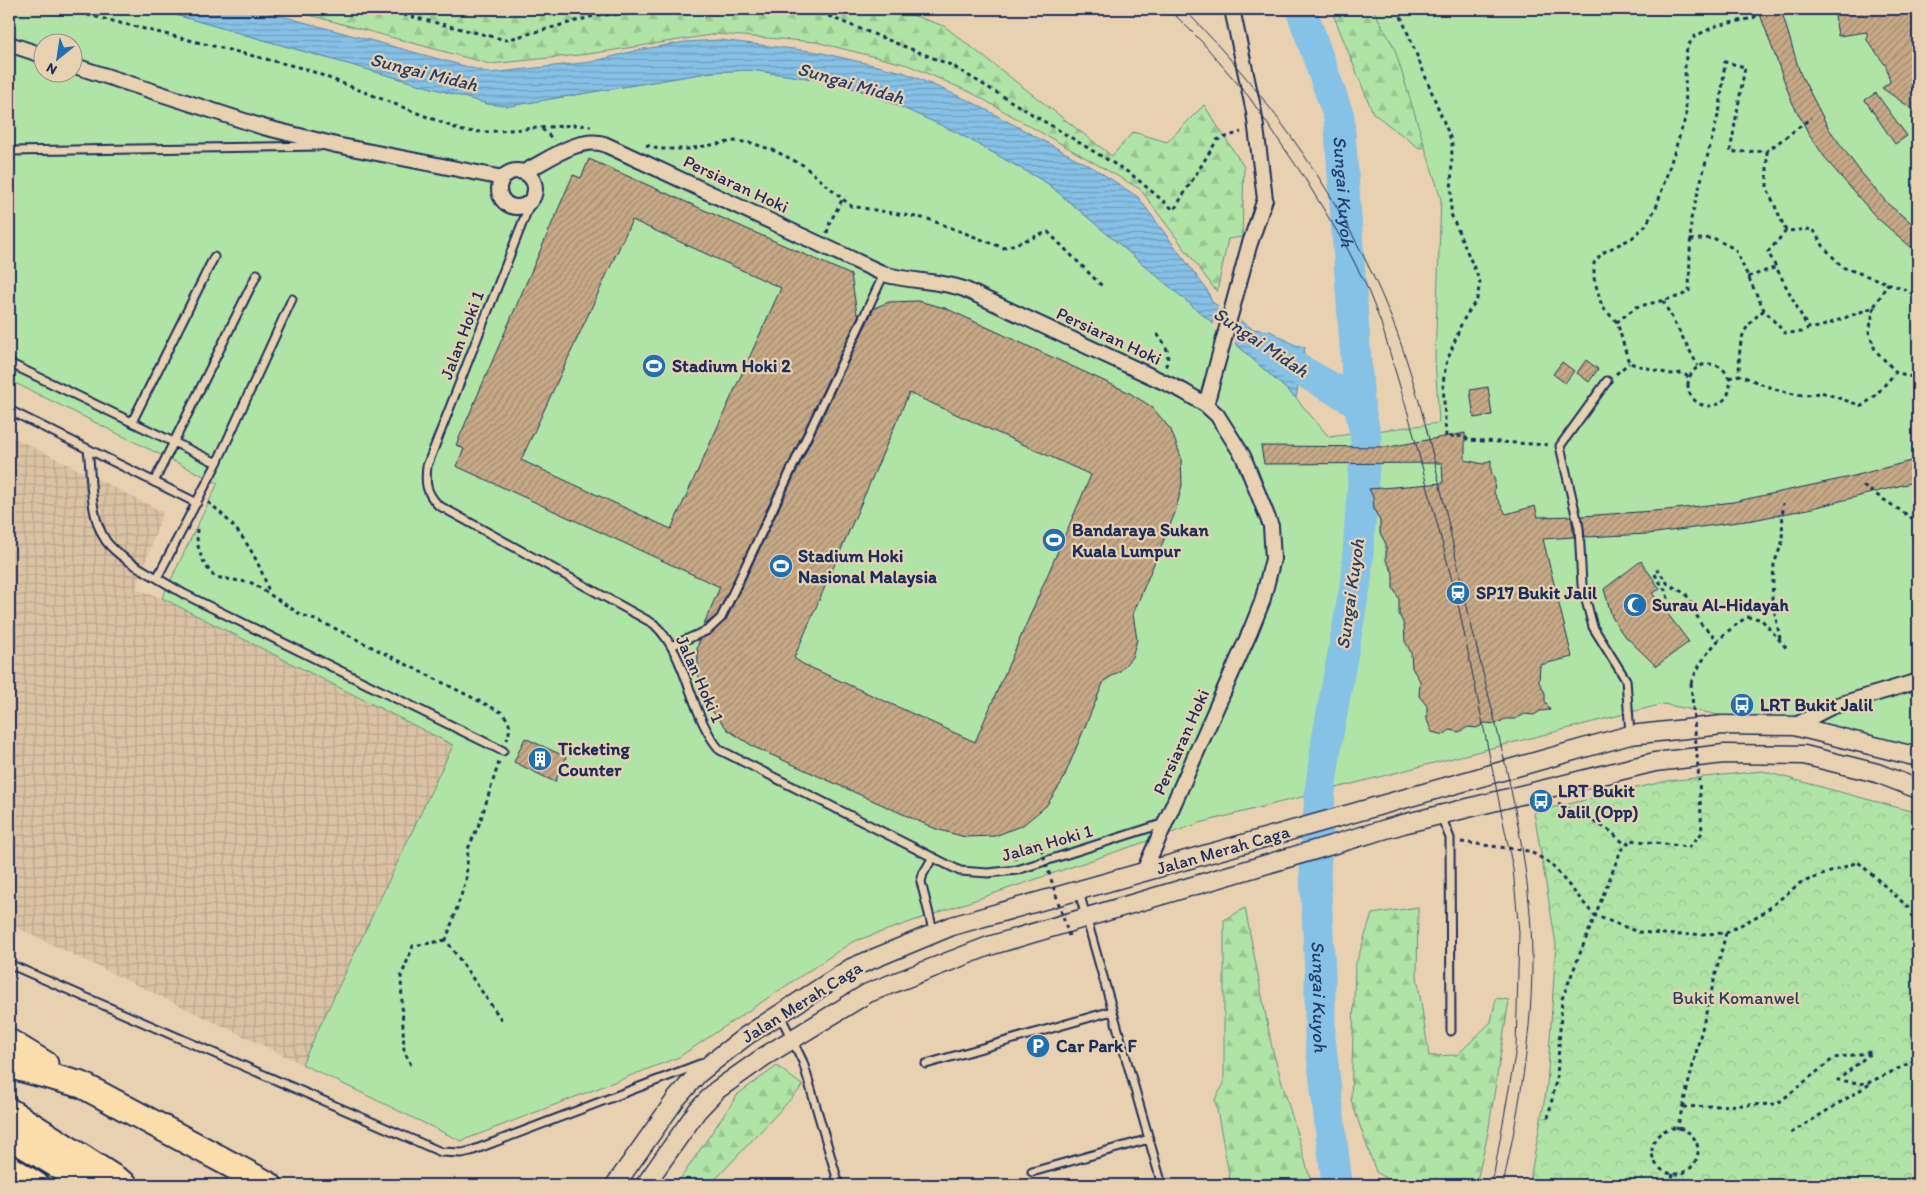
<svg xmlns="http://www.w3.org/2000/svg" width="1927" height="1194" font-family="Itim,sans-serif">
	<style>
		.industrial { fill: url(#industrial-grid) }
		.forest { fill: url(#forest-firs); stroke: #668a82 }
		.park { fill: url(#park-crowns); stroke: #668a82 }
		.garden { fill: #b0e4a6; stroke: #668a82; fill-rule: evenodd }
		.water { fill: url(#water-rules); stroke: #5b87b0 }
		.pier { fill: #e8d1b1 }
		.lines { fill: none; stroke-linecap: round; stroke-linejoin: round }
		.river { stroke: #86c1e6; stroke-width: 31 }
		.building { fill: url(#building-hatch); stroke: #1b2f5e; fill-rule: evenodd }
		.service-casing { stroke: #1b2f5e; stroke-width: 11 }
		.minor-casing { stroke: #1b2f5e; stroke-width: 18 }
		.tertiary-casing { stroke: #1b2f5e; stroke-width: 21 }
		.motorway-casing { stroke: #1b2f5e; stroke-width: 29 }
		.path { stroke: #1b2f5e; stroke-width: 3; stroke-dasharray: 4 4; stroke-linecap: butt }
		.service { stroke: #e8d1b1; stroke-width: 7 }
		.minor { stroke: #e8d1b1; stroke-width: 14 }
		.tertiary { stroke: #e8d1b1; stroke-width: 18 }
		.motorway { stroke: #faddab; stroke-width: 25 }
		.tram { stroke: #1b2f5e; stroke-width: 1 }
		.path-bridge { stroke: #1b2f5e; stroke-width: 3; stroke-dasharray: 4 4; stroke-linecap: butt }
		.labels { text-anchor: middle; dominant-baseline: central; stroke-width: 4.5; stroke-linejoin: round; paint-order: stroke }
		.street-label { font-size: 18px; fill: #1b2f5e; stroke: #e8d1b1 }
		.poi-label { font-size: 18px; font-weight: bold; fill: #1b2f5e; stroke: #e8d1b1; text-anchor: start }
		.park-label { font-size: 18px; fill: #2a4165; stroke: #e8d1b1 }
		.water-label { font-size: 19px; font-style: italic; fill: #263e6c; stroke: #e8d1b1 }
	</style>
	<defs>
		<pattern id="industrial-grid" width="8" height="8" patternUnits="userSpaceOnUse" patternTransform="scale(1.25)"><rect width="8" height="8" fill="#dac2a3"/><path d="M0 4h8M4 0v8" fill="none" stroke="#baa78f"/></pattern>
		<pattern id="forest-firs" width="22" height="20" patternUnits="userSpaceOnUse" patternTransform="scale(1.25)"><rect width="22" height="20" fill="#b0e4a6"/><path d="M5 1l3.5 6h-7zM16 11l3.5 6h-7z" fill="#97c491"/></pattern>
		<pattern id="park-crowns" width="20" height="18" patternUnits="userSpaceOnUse" patternTransform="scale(1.25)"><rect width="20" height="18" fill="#b0e4a6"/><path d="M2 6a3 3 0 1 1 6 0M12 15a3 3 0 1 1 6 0" fill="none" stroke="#97c491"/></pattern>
		<pattern id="water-rules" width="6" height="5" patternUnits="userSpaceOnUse" patternTransform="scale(1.25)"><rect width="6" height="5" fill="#86c1e6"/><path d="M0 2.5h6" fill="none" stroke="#6d9dbe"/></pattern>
		<pattern id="building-hatch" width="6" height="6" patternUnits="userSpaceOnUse" patternTransform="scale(1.25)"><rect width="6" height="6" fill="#c7a986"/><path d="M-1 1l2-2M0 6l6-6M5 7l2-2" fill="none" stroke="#a18a71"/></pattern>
	</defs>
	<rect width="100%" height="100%" fill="#e8d1b1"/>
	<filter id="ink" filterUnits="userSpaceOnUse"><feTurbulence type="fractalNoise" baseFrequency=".02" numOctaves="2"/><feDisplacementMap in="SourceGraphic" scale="10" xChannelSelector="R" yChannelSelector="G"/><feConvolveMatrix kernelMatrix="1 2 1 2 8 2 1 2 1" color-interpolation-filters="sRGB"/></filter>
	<g filter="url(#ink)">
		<path class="industrial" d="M9 435 163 512 136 589 162 598 453 745 302 1064 9 924Z"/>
		<path class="forest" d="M287 9H895L944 26 1112 156 1133 132 1167 142 1204 105 1244 167 1242 237 1228 239 1217 292 1140 189 972 93 908 65 816 42 717 34 589 54 490 64Z
			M1331 9H1486L1469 138 1419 148 1373 113Z
			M1418 907 1417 976 1429 1056 1457 1055 1491 1022 1496 998 1509 1000 1488 1133 1476 1185H1398L1376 1172 1351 1100 1355 967 1372 914Z
			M1245 908 1272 1048 1312 1185H1231L1215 1099 1224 1084V920Z
			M777 1066 803 1086 710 1185H676L738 1094Z"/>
		<path class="park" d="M1762 771 1918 813V1185H1529L1547 1086 1556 944 1534 812 1667 781Z"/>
		<path class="garden" d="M9 9H155L488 104 509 106 712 72 750 70 829 81 872 94 956 132 1047 183 1209 320 1296 398 1329 437 1439 423 1435 358 1441 199 1394 47 1373 9H1918V754L1663 704 1200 823 852 942 679 1057 461 1141 302 1064 453 745 162 598 218 483 9 380ZM42 42H72V72H42Z"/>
		<path class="water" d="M155 9H256L490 73 591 62 638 50 685 42 720 40 818 52 903 72 972 102 1097 170 1138 197 1207 290 1212 302 1253 329 1270 331 1295 345 1305 347 1296 398 1209 320 1047 183 956 132 872 94 829 81 750 70 712 72 509 106 488 104Z"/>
		<path class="pier" d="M1219 304 1241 318 1234 346 1213 327Z"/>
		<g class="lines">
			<g class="river">
				<path id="s1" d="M1301 9 1339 117 1359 403 1366 439 1356 581 1327 740 1320 792 1315 874 1320 974V1038L1337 1185"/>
				<path d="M1266 347 1300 370 1359 403"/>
			</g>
		</g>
		<path class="building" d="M1758 9H1781L1800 73 1829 129 1859 170 1889 205 1918 228V253L1876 217 1828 162 1809 134 1792 102Z
			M1834 9H1918V113L1882 88 1890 82 1886 66 1867 40V32L1838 36Z
			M1876 93 1907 136 1895 144 1865 100Z
			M589 159 851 275 857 314H859L717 615 703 626 720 587 456 466 464 449 456 445 573 175 581 178ZM632 220 781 288 671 529 521 460Z
			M918 301 945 308 1128 392 1152 407 1171 430 1181 457 1182 485 1175 513 1133 614 1137 640 1132 657 1120 671 1104 681 1062 782 1046 806 1023 825 995 836 965 837 936 829 754 747 728 730 709 707 699 678 697 648 700 639 711 634 726 620 874 308 889 302ZM909 393 1091 475 975 742 803 664 794 658Z
			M1586 360 1598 369 1589 382 1577 373Z
			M1562 362 1574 371 1565 383 1553 374Z
			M1488 387 1492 415 1474 418 1470 390Z
			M1465 433V460L1483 464 1491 460V471L1495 481 1494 493 1506 514 1535 506 1538 517 1571 516 1574 537 1543 539 1572 657 1540 665 1539 682 1545 693V701L1550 710 1540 711 1534 715 1525 714 1515 719H1505L1496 724 1485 723 1477 728 1468 727 1459 732 1450 730 1443 735 1432 732 1427 720V706L1419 696 1420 681 1412 668 1411 653 1405 641 1404 625 1399 614V599L1393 588V573L1386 560V544L1380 533V521L1374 509 1373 497 1369 489 1443 483 1442 463 1264 464 1261 446 1389 447Z
			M1918 459V481L1813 508 1753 520 1648 534 1585 537 1582 516 1667 510 1733 502 1850 477Z
			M1641 561 1660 589 1652 593 1689 642 1656 666 1622 633 1612 617 1604 589Z
			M525 738 566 757 555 782 514 762Z"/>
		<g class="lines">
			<g class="service-casing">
				<path id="service" d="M9 151 320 146
					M531 201 427 466C425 484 426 492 438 505L654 624C689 657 689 714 720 750L960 871 988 873 1017 870 1165 823
					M292 299 217 463 157 578 184 594 503 751
					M9 363 217 463
					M1607 381 1560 446 1579 528 1582 585 1593 627 1626 680 1630 734
					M9 410 197 503
					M132 422 214 257
					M88 449C92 478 89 516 106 541 118 557 140 568 157 578
					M154 482 257 274
					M671 646 708 630 721 618 884 274
					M1441 816 1450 838 1451 1031
					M933 857 923 874 921 882 934 934
					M1079 892 1162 1185
					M9 964 441 1152 462 1153 471 1151 700 1064
					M780 1015 803 1062 839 1185
					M926 1064 1112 1011
					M1032 1172 1149 1139"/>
			</g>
			<g class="minor-casing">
				<path id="minor" d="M9 44 42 55
					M72 65 263 127 336 145 503 178
					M499 189a18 18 0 1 1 36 0a18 18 0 1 1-36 0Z
					M524 172C547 161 578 136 604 144L884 274C910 282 938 280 964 289L1183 391 1206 405 1217 415 1243 456 1271 526 1273 559 1262 602 1250 632 1143 873
					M1206 405 1249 246 1265 199 1254 112 1232 9
					M1794 726 1831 707 1918 681"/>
			</g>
			<g class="tertiary-casing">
				<path id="tertiary" d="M615 1185 676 1099 698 1074 719 1057 746 1036 851 968 952 926 1630 735 1723 725 1794 726 1918 757
					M645 1185 697 1111 717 1090 765 1056 868 993 989 946 1403 824 1655 762 1724 754 1804 755 1877 773 1918 789"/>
			</g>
			<g class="motorway-casing">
				<path id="motorway" d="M9 1042 45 1064
					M9 1063 19 1068 82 1085 269 1185
					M9 1111 125 1185
					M9 1136 91 1185
					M9 1168 36 1185"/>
			</g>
			<path class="path" d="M64 9 306 69 463 131 484 132 576 125 591 126
				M380 9 506 40 598 15 711 9
				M765 9 823 14 951 65 1131 174 1174 210 1217 140 1241 132
				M1398 9 1452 142 1451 214 1480 282 1477 299 1462 322 1446 364 1443 383 1446 437 1464 436 1468 440 1550 445
				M542 129 554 140
				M646 145 658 149H688L735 141 752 143 775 151 803 165 851 206 928 219 1004 248 1048 232 1104 288
				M1767 151V188L1786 231 1813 229 1824 247 1842 267 1904 289 1918 297
				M1786 231 1768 252 1808 328 1820 327 1874 307 1888 283
				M827 233 830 222 842 200
				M1690 240 1713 238 1735 249 1764 310 1785 333 1802 332 1808 328
				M1748 277 1777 267
				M1663 301 1698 366
				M1874 307 1869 332 1875 350 1896 372 1918 379
				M1764 310C1737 332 1740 343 1739 375 1764 384 1796 402 1821 392L1862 406 1875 396 1896 372
				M1617 322 1602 307 1594 278V263L1602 253 1632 238 1645 226 1656 208 1686 116 1685 66 1687 47 1695 36 1716 26 1753 18 1766 9
				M1157 334C1167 346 1171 353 1165 368
				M1688 385a21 21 0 1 1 42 0a21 21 0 1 1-42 0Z
				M1616 374 1629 363
				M1688 377 1683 373 1669 374 1629 363 1617 322 1636 307 1681 296 1689 291 1691 219 1720 108 1725 62 1745 67 1730 152 1767 151 1811 118
				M1729 378 1739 375
				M1863 486 1918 522
				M208 502C239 527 257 554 269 592
				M197 529C196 548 202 564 215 577L252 583 300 614 330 626 501 712C511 722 511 727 507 740
				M1671 606 1665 590 1654 573 1658 570 1668 584 1686 594 1701 624 1718 640
				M1780 639 1772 598 1774 564 1782 543 1783 503
				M1691 683C1703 654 1721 634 1747 617L1761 619 1788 650
				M499 762 480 822 468 849 466 881 446 940 503 1022
				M1558 803 1609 830 1626 845
				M1461 842 1529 851 1550 863 1594 915 1638 932 1677 935 1726 933 1677 1129
				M1015 859 1014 849 1039 841
				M1726 933 1763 913 1800 883 1858 862 1918 916
				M411 1065 404 1051 401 977 413 946 446 940
				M1683 1107 1777 1104 1834 1058 1872 1052 1838 1080 1866 1084 1918 1059
				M1548 1118 1557 1076 1562 999 1621 850 1631 840 1689 847 1702 833 1699 781
				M1652 1151a23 23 0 1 1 46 0a23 23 0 1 1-46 0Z
				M1791 1133 1870 1084
				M1670 1185 1673 1174"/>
			<use href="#service" class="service"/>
			<use href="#minor" class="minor"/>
			<use href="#tertiary" class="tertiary"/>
			<use href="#motorway" class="motorway"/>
			<path class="tram" d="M1169 9 1202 42 1249 97 1304 177 1347 248 1366 285 1381 323 1409 417 1457 599 1513 869 1519 932 1516 1049 1492 1185
				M1184 9C1271 98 1345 202 1391 317 1428 411 1445 514 1468 611 1492 715 1525 821 1531 928 1536 1015 1521 1100 1503 1185"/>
			<path class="path-bridge" d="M1691 683 1699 781
				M1039 841 1069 936"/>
		</g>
	</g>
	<defs>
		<g id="stadium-disc" transform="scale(1.25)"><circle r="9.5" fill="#1f6fb2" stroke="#e8d1b1"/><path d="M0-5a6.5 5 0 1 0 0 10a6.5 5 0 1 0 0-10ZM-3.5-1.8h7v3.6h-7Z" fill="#fff"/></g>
		<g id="station-disc" transform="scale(1.25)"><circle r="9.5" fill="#1f6fb2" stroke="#e8d1b1"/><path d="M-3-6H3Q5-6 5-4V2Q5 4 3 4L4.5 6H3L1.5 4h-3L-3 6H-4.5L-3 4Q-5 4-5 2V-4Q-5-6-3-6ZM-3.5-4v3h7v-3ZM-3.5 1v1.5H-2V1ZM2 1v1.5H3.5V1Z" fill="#fff"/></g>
		<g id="mosque-disc" transform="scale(1.25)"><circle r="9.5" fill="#1f6fb2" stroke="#e8d1b1"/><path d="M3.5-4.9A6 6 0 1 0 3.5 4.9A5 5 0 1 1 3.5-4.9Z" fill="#fff"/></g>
		<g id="bus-disc" transform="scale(1.25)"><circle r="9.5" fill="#1f6fb2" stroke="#e8d1b1"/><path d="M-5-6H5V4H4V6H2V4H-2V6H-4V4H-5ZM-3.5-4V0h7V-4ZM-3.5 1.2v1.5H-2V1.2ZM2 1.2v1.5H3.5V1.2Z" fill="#fff"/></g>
		<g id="building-disc" transform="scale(1.25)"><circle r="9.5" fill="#1f6fb2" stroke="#e8d1b1"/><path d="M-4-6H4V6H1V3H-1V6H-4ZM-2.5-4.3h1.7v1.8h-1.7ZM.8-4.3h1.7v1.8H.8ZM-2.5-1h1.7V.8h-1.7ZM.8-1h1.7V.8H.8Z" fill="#fff"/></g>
		<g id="parking-disc" transform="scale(1.25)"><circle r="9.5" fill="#1f6fb2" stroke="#e8d1b1"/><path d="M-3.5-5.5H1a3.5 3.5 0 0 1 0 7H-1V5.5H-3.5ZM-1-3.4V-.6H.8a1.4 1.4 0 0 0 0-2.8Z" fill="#fff"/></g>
	</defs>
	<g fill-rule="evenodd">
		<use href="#stadium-disc" x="654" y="366"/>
		<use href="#stadium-disc" x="1054" y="540"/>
		<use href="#stadium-disc" x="781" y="566"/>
		<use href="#station-disc" x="1458" y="593"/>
		<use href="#mosque-disc" x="1635" y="605"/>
		<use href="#bus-disc" x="1742" y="705"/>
		<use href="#building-disc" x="540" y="759"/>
		<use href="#bus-disc" x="1541" y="801"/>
		<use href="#parking-disc" x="1038" y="1046"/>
	</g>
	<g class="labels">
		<g class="street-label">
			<text transform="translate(736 184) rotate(25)">Persiaran Hoki</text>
			<text transform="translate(462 335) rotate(-69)">Jalan Hoki 1</text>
			<text transform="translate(1109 336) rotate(25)">Persiaran Hoki</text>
			<text transform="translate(700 679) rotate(66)">Jalan Hoki 1</text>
			<text transform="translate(1181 742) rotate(-66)">Persiaran Hoki</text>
			<text transform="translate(1047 843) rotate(-16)">Jalan Hoki 1</text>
			<text transform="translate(1223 850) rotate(-16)">Jalan Merah Caga</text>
			<text transform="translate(802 1002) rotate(-32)">Jalan Merah Caga</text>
		</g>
		<g class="poi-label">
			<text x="672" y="366">Stadium Hoki 2</text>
			<text x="1072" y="530">Bandaraya Sukan<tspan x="1072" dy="21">Kuala Lumpur</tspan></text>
			<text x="798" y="556">Stadium Hoki<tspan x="798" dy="21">Nasional Malaysia</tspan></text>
			<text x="1476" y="593">SP17 Bukit Jalil</text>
			<text x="1652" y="605">Surau Al-Hidayah</text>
			<text x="1760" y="705">LRT Bukit Jalil</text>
			<text x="558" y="749">Ticketing<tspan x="558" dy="21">Counter</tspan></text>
			<text x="1558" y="791">LRT Bukit<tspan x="1558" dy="21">Jalil (Opp)</tspan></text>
			<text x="1056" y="1046">Car Park F</text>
		</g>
		<g class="park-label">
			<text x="1736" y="998">Bukit Komanwel</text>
		</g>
		<g class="water-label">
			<text transform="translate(424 72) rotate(14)">Sungai Midah</text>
			<text transform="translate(851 83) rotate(16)">Sungai Midah</text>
			<text stroke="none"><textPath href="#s1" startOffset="189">Sungai Kuyoh</textPath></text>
			<text transform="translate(1261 342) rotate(34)">Sungai Midah</text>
			<text transform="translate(1350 594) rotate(-82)">Sungai Kuyoh</text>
			<text stroke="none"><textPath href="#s1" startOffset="999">Sungai Kuyoh</textPath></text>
		</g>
	</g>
	<rect width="1927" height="1194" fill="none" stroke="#e8d1b1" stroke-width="30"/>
	<rect x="15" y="15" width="1897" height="1164" fill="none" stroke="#1b2f5e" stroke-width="2" filter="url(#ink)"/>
	<g transform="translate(58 58) rotate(210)"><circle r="24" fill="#e8d1b1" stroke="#969090"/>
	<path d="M0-4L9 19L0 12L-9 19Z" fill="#1f6fb2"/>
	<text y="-8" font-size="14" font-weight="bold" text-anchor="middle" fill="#1b2f5e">N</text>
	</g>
</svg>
